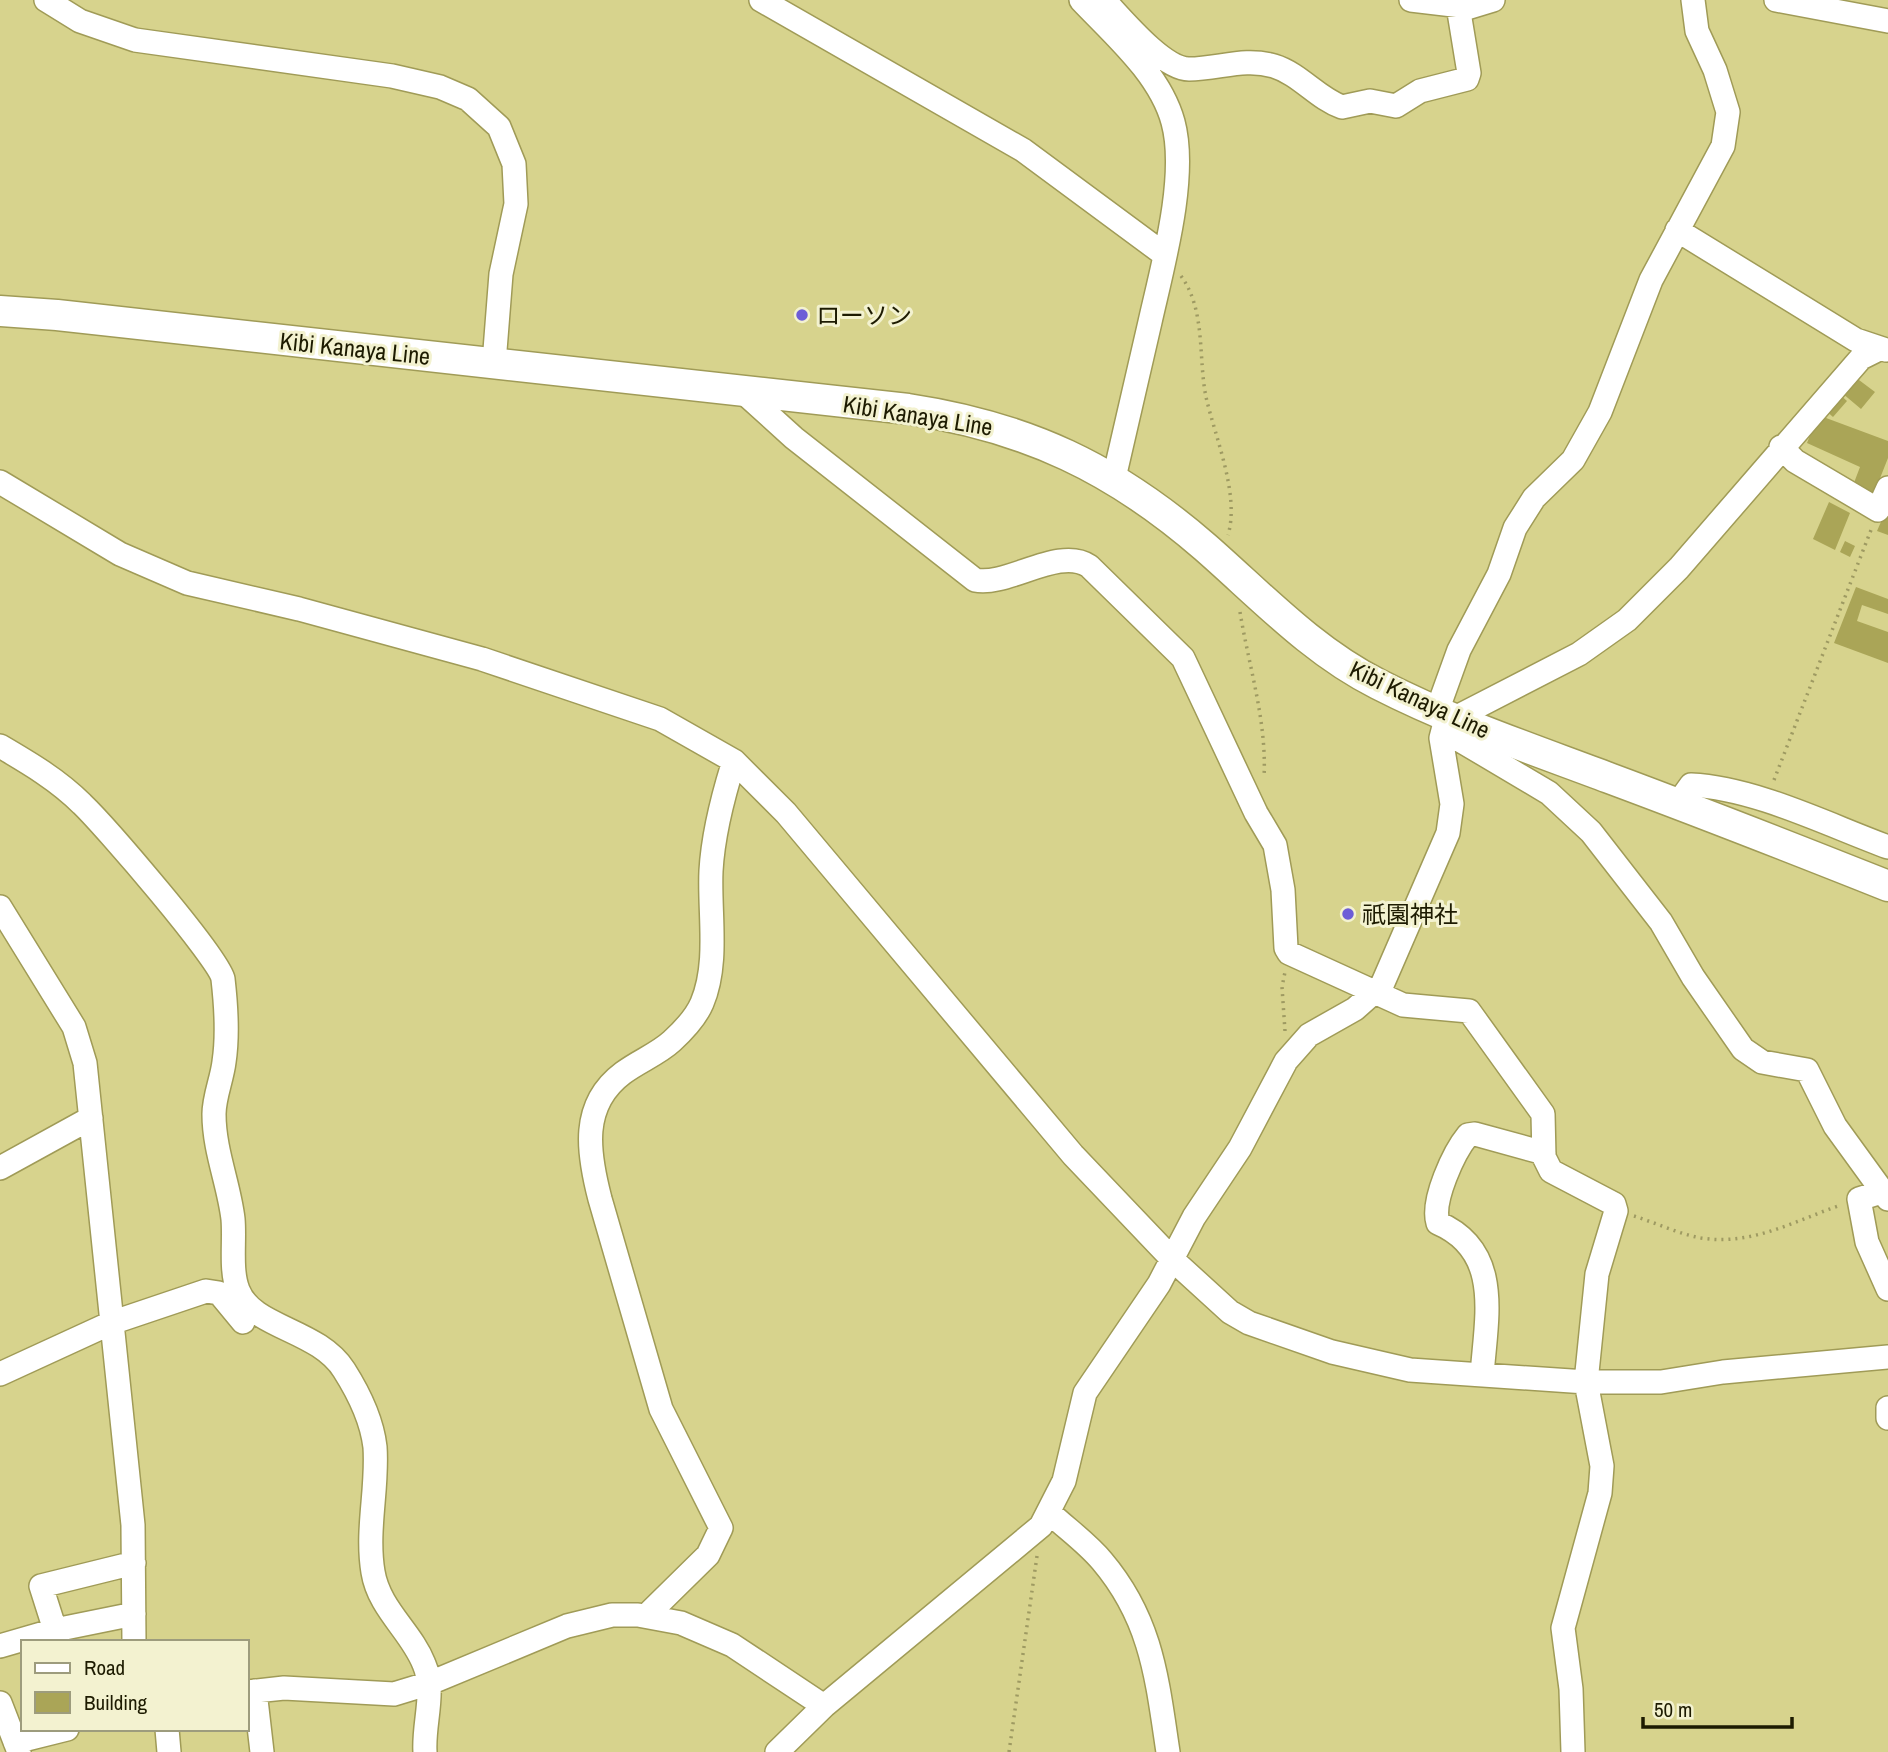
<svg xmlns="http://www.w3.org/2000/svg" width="1888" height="1752" font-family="'Archivo Narrow','Noto Sans JP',sans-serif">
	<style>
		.building { fill: #aaa557 }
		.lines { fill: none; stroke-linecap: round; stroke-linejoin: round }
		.minor-casing { stroke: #a09b57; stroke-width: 26 }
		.major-casing { stroke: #a09b57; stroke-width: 33 }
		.path { stroke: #9e9a62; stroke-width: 3.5; stroke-dasharray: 2 5; stroke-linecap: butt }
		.minor { stroke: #fff; stroke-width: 23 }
		.major { stroke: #fff; stroke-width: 30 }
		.poi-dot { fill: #6d5dd7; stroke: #f3f2d0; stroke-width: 2.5 }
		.labels { text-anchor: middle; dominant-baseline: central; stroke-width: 6; stroke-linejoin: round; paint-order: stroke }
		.poi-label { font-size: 24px; fill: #1d1b01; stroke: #f3f2d0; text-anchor: start }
		.street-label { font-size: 24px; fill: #1d1b01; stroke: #f3f2d0 }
	</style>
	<rect width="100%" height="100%" fill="#d7d38d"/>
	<path class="building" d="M1855 377 1875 392 1861 409 1842 393Z
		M1838 393 1847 401 1833 417 1824 409Z
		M1818 415 1888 441V458L1873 496 1852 488 1860 467 1807 443Z
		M1829 502 1850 513 1835 550 1813 539Z
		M1884 515 1888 517V535L1877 531Z
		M1845 541 1855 546 1850 557 1840 552Z
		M1856 587 1888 599V614L1862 605 1857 621 1888 632V663L1834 643Z"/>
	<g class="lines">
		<g class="minor-casing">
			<path id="minor" d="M46 0 80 21 135 40 392 76 440 87 468 99 499 127 514 164 516 204 501 274 494 363
				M761 0 1023 150 1165 255
				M1081 0C1114 35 1160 74 1173 122 1188 177 1162 268 1150 322 1138 374 1126 426 1114 478
				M1104 0C1122 19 1163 69 1189 69 1219 69 1244 57 1274 66 1300 74 1317 98 1342 107L1370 101 1396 106 1420 91 1467 79 1469 73 1458 6
				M1411 0 1470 7 1493 0
				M1776 0 1888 21
				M1677 230 1856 340 1886 350
				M741 390 794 438 975 580C1007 587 1059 546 1089 566L1183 658 1256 813 1275 845 1283 890 1286 948 1289 953 1403 1005 1469 1011 1543 1114 1544 1157 1551 1171 1614 1204 1616 1211 1597 1274 1586 1382 1602 1466 1600 1493 1563 1628 1571 1689 1573 1752
				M1781 447 1795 461 1878 510 1888 488
				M0 482 120 554 187 583 299 609 482 659 660 719 734 761 786 813 1073 1155 1173 1260 1230 1312 1249 1323 1332 1352 1410 1370 1586 1382H1661L1723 1372 1888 1357
				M1437 711 1459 650 1499 574 1515 528 1534 498 1573 460 1600 412 1651 280 1723 146 1728 112 1715 70 1697 31 1693 0
				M1455 718 1579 654 1627 620 1679 568 1861 358 1879 349
				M1444 722 1458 739 1549 793 1591 832 1661 922 1693 977 1743 1049 1762 1062 1807 1070 1835 1126 1888 1199
				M0 746C29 763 58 780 82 804 104 825 220 959 223 979 226 1005 228 1036 224 1062 222 1079 214 1097 214 1114 214 1151 229 1184 233 1219 235 1241 230 1270 238 1290 252 1328 318 1329 344 1370 358 1392 372 1421 375 1447 378 1488 366 1530 373 1572 379 1609 411 1631 424 1664 436 1692 423 1723 425 1752
				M1678 803 1691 785C1755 788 1828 825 1888 847
				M0 907 74 1027 85 1063 133 1525 134 1642
				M0 1168 91 1118
				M1881 1192 1859 1199 1867 1242 1888 1289
				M0 1374 111 1323 206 1291 219 1293 243 1322
				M1482 1375C1486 1318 1503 1251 1438 1223 1431 1201 1454 1152 1468 1135L1475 1134 1544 1153
				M1888 1408V1418
				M1050 1513C1067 1529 1087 1543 1102 1561 1152 1620 1157 1679 1168 1752
				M646 1616 708 1555 721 1528 661 1409 600 1199C588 1153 580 1105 623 1073 639 1061 658 1054 672 1041 684 1030 696 1017 702 1003 719 963 709 913 711 871 713 834 723 796 734 761
				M55 1630 41 1586 134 1563
				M0 1646 55 1630 134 1614
				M255 1691 262 1752
				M247 1692 284 1688 394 1694 430 1683 567 1626 612 1615H638L681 1623 732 1645 824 1706
				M0 1703 19 1752
				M167 1729 169 1752
				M15 1742 67 1729
				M777 1752 824 1706 1041 1526 1064 1481 1085 1393 1159 1284 1194 1217 1240 1148 1286 1061 1309 1035 1355 1009 1382 985 1448 833 1452 804 1441 738 1447 715"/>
		</g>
		<g class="major-casing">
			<path id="major" d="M0 311 57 315 908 409C1027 427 1114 468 1205 547 1260 595 1312 651 1378 684 1452 722 1532 749 1609 778 1703 813 1795 849 1888 886"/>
		</g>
		<path class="path" d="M1181 276C1206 310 1198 358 1206 397 1215 437 1240 495 1228 535
			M1240 612C1249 667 1267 722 1264 777
			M1774 780 1871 530
			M1285 1031 1282 987 1285 972
			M1634 1216C1656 1223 1679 1234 1701 1238 1752 1246 1794 1221 1841 1205
			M1009 1752 1037 1556"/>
		<use href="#minor" class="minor"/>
		<use href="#major" class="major"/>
	</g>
	<g class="poi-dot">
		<circle cx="802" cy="315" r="7"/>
		<circle cx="1348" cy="914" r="7"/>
	</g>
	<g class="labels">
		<g class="poi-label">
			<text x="816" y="315">ローソン</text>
			<text x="1362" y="914">祇園神社</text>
		</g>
		<g class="street-label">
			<text transform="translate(355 348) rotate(6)">Kibi Kanaya Line</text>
			<text transform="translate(918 415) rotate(9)">Kibi Kanaya Line</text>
			<text transform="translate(1420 699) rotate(25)">Kibi Kanaya Line</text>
		</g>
	</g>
	<rect x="21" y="1640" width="228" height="91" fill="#f3f2d0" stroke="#9d9c7d" stroke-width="2"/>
	<rect x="35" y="1663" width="35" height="10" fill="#ffffff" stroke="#9d9c7d" stroke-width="2"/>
	<text x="84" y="1675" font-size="21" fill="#1d1b01">Road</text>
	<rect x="35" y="1692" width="35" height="21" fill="#aaa557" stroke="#9d9c7d" stroke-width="2"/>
	<text x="84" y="1710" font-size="21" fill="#1d1b01">Building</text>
	<path d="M1643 1717v10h149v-10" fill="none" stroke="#1d1b01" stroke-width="3.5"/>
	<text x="1654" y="1717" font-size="21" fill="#1d1b01" stroke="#f3f2d0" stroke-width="5" paint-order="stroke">50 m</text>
</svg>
